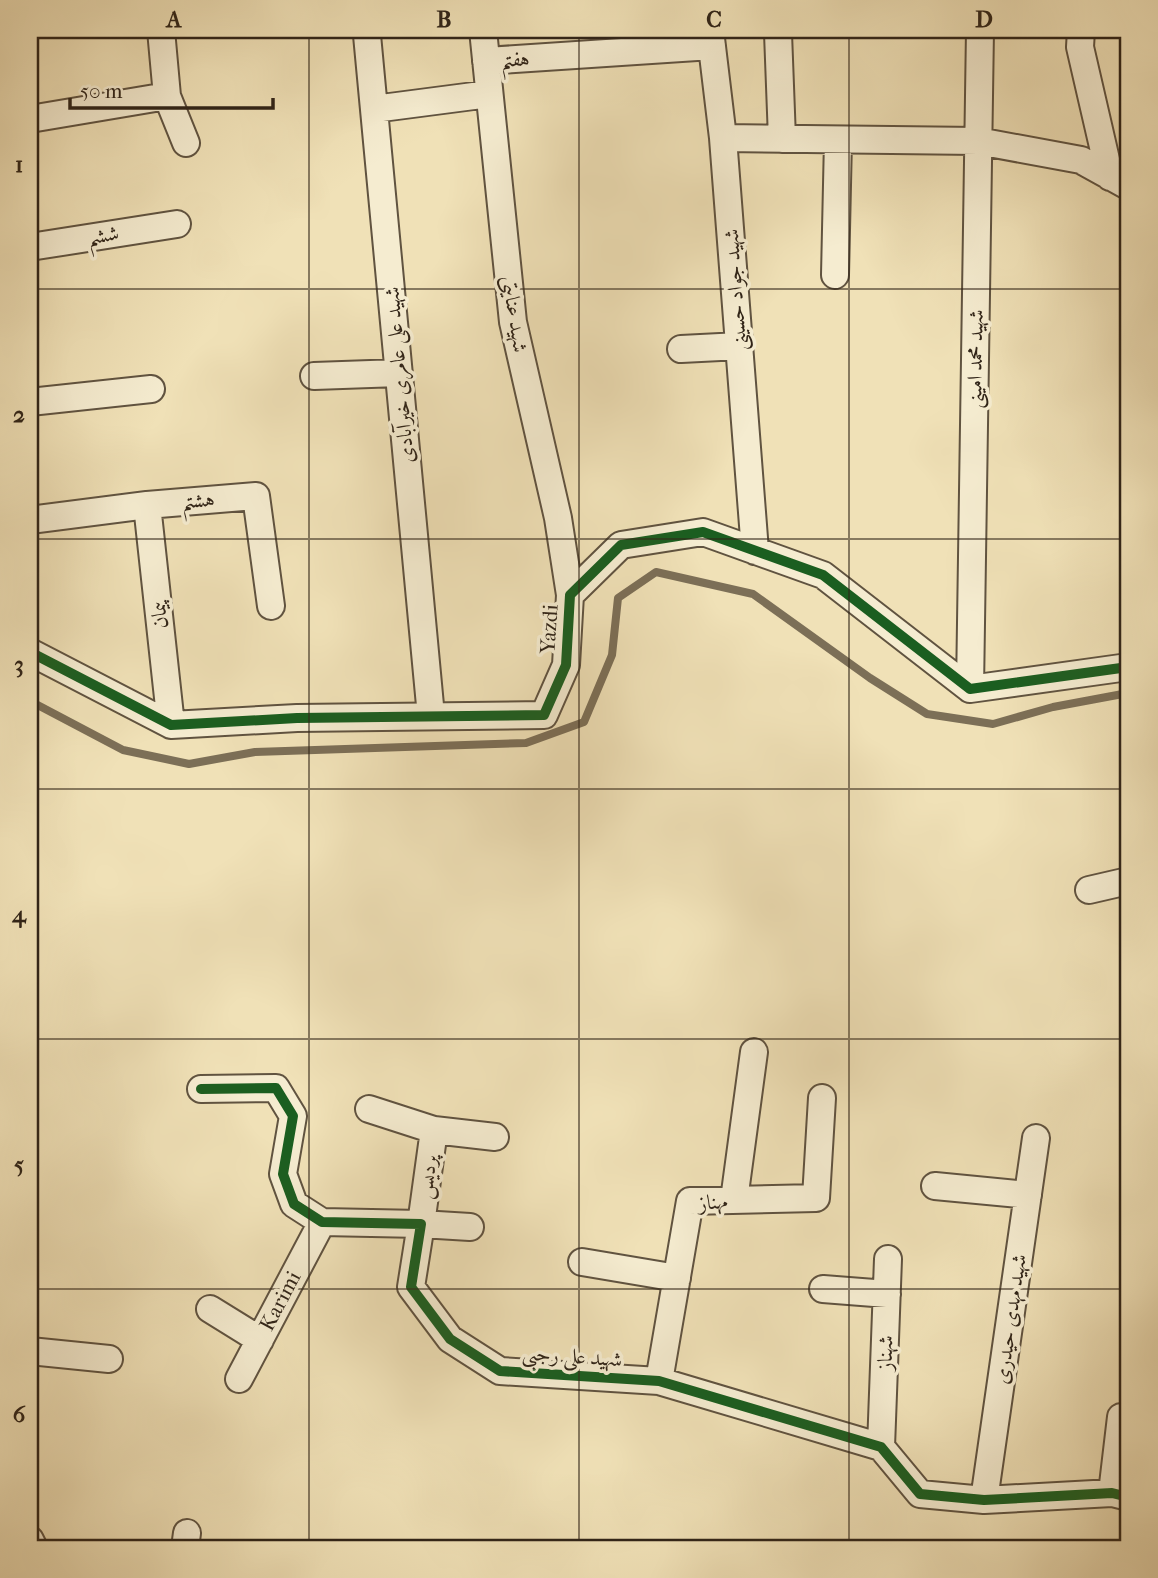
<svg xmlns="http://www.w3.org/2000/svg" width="1158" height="1578" font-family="'IM FELL French Canon',Amiri,serif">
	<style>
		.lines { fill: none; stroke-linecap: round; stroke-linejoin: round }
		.stream { stroke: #7c6f57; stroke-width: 8 }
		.minor-casing { stroke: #605340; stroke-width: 30 }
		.minor { stroke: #f5ecd0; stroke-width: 26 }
		.cycleway-casing { stroke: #f5ecd0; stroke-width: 15 }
		.cycleway { stroke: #1b5e20; stroke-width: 10 }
		.grid { fill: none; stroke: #302418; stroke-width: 2; stroke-opacity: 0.55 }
		.labels { text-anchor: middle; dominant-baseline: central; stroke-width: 7; stroke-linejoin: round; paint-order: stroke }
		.street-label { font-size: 21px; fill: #302418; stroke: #f5ecd0 }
		.neatline { fill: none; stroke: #302418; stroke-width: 2.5 }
		.grid-label { font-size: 23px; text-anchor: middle; font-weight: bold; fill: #302418 }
	</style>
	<rect width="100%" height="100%" fill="#f0e1b7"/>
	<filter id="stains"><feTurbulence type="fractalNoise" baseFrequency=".00286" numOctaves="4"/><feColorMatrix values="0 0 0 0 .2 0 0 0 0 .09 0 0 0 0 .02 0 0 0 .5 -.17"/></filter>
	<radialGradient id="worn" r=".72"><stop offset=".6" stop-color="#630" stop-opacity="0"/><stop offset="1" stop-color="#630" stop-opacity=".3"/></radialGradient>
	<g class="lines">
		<path class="stream" d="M30 701 123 750 189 764 255 752 526 743 584 722 612 655 618 598 656 572 753 594 870 678 927 714 993 724 1053 707 1128 693"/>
		<g class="minor-casing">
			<path id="minor" d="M161 30 167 96 186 143
				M483 30 513 322 558 518 570 595
				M710 30 723 138 755 551
				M1081 30 1080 47 1110 177
				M778 33 782 139
				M367 35 431 716
				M486 61 712 46
				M374 109 489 94
				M30 119 167 96
				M723 138 978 141 1081 160 1128 186
				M30 247 177 224
				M835 275 838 140
				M681 349 740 346
				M314 376 399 373
				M30 402 151 389
				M147 505 171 725
				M30 520 147 505 256 496 271 606
				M30 652 171 725 297 718 544 715 566 665 570 595 621 545 703 532 823 575 970 689 1128 667
				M970 689 980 30
				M1089 890 1128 881
				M201 1089 276 1088 293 1116 283 1174 294 1204 322 1222 421 1224 411 1287 450 1339 500 1371 659 1381 881 1447 920 1494 984 1500 1112 1493 1128 1497
				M369 1109 434 1130 495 1137
				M434 1130 421 1224 470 1227
				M935 1186 1028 1195
				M734 1200 754 1052
				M582 1262 677 1278
				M823 1289 887 1294
				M210 1309 260 1340
				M30 1351 109 1359
				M239 1379 322 1222
				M659 1381 690 1201 816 1198 822 1098
				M881 1447 888 1259
				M1112 1493 1121 1417
				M984 1500 1036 1138
				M30 1540 34 1548
				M185 1548 187 1533"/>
		</g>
		<use href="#minor" class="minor"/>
		<g class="cycleway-casing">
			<path id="cycleway" d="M30 652 171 725 297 718 544 715 566 665 570 595 621 545 703 532 823 575 970 689 1128 667
				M201 1089 276 1088 293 1116 283 1174 294 1204 322 1222 421 1224 411 1287 450 1339 500 1371 659 1381 881 1447 920 1494 984 1500 1112 1493 1128 1497"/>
		</g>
		<use href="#cycleway" class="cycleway"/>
	</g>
	<path class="grid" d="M309 30V1548M579 30V1548M849 30V1548M30 289H1128M30 539H1128M30 789H1128M30 1039H1128M30 1289H1128"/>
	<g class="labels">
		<g class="street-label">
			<text transform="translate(515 59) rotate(-4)">هفتم</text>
			<text transform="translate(103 235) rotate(-9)">ششم</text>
			<text transform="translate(735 290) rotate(-94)">شهید جواد حسینی</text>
			<text transform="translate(515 314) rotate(81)">شهید عنایتی</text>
			<text transform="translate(975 359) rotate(-89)">شهید محمد امینی</text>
			<text transform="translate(399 375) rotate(-95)">شهید علی عامری خیرآبادی</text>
			<text transform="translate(198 500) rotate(-5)">هشتم</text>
			<text transform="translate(159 615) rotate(-96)">پیمان</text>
			<text transform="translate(549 629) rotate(-86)">Yazdi</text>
			<text transform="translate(427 1177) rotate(-82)">پردیس</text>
			<text transform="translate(713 1202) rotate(-5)">مهناز</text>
			<text transform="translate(280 1301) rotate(-62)">Karimi</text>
			<text transform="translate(1010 1319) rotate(-82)">شهید مهدی حیدری</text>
			<text transform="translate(885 1353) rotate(-88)">شهناز</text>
			<text transform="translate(572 1356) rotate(4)">شهید علی رجبی</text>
		</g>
	</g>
	<rect width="1158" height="1578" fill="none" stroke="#f0e1b7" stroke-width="77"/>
	<path d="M70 98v10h203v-10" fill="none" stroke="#302418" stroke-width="3.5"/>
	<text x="80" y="98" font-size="21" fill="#302418" stroke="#f5ecd0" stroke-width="5" paint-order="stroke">50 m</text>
	<rect x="38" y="38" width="1082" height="1502" class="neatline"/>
	<g class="grid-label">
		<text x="174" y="27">A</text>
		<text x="444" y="27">B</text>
		<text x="714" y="27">C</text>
		<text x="984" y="27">D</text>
		<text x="19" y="172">1</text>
		<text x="19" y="422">2</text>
		<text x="19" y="672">3</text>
		<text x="19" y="922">4</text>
		<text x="19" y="1172">5</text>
		<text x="19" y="1422">6</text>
	</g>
	<rect width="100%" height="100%" filter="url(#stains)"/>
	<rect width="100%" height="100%" fill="url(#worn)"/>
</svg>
